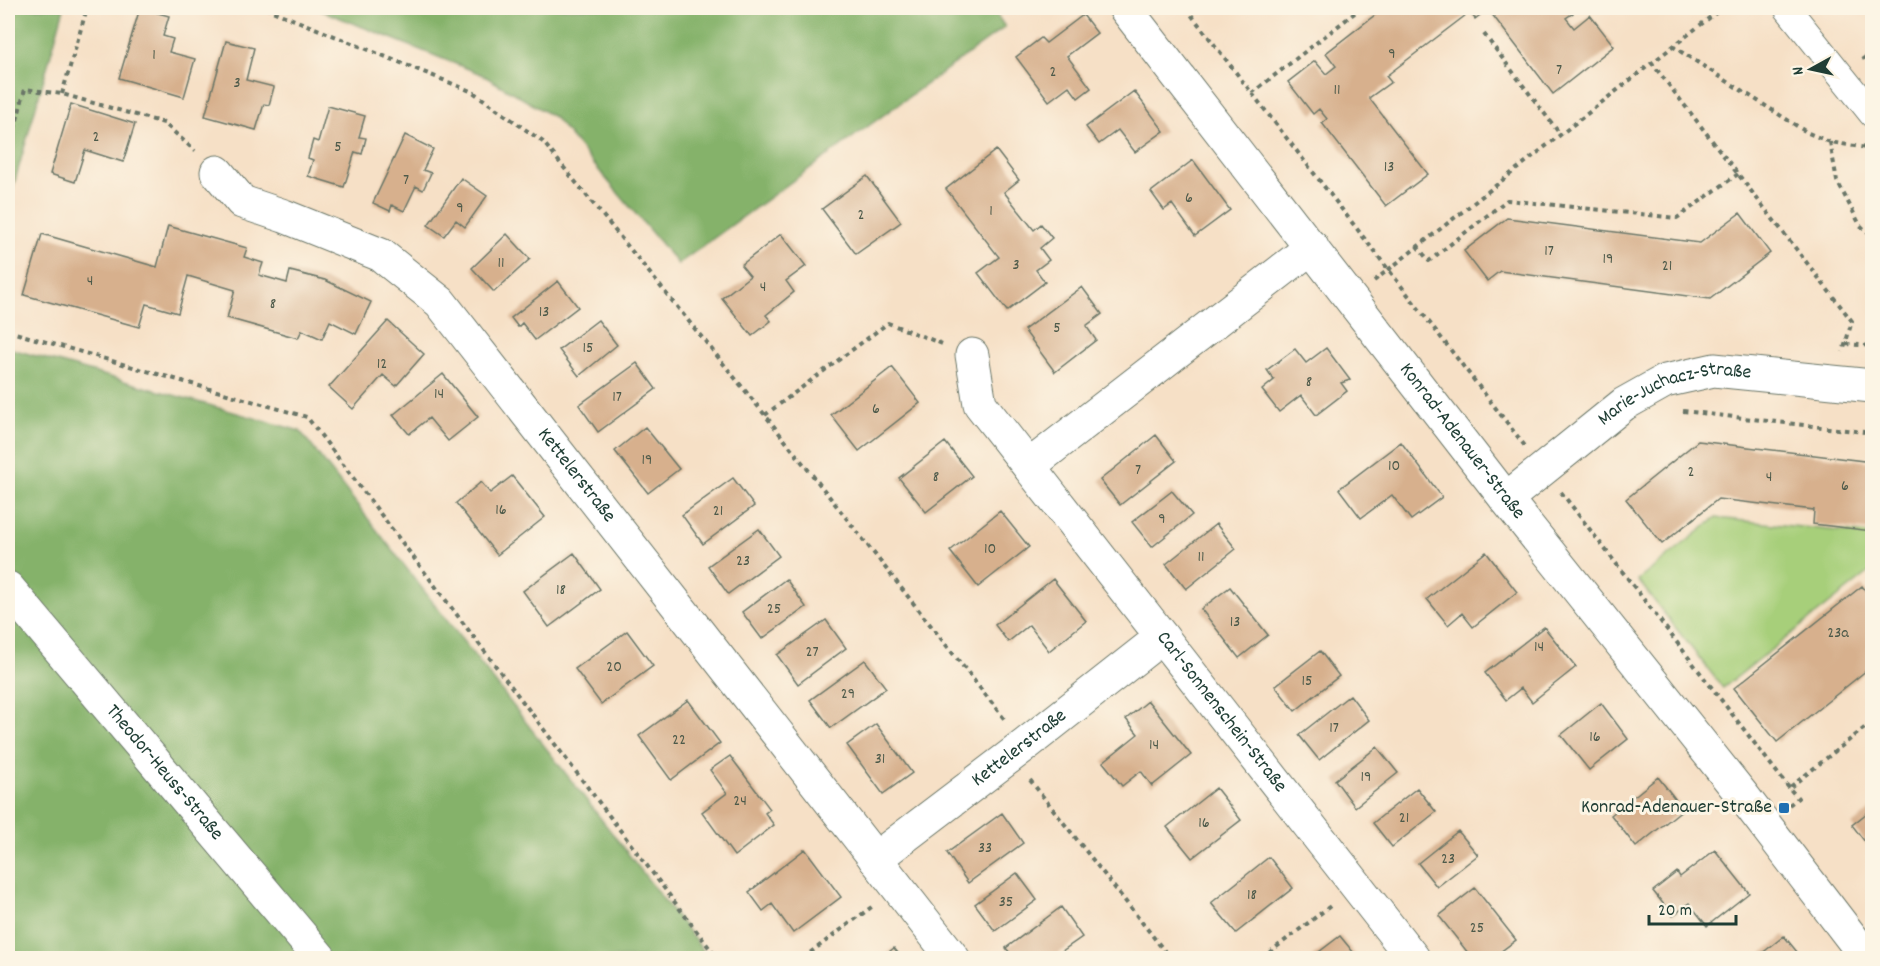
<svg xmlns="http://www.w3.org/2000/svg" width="1880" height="966" font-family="Dekko,sans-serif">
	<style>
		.green { fill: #a7cf7a; stroke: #638657; stroke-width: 1.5 }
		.forest { fill: #85b26a; stroke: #52784f; stroke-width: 1.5 }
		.building { fill: #d7b08d }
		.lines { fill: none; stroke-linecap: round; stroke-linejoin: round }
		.pedestrian-casing { stroke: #6a7667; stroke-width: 28 }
		.minor-casing { stroke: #6a7667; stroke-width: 35 }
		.tertiary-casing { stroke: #6a7667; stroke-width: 35 }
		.path { stroke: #6a7667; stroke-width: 4; stroke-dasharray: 4.5 4.5; stroke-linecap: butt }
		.pedestrian { stroke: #fff; stroke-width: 26 }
		.minor { stroke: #fff; stroke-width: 33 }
		.tertiary { stroke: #fff; stroke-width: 33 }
		.poi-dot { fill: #1f6fb2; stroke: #fcf5e5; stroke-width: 2 }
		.labels { text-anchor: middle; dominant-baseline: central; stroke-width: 6; stroke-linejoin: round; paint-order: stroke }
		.number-label { font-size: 16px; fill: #4d5a4a }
		.street-label { font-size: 20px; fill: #1f3d34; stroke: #fcf5e5 }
		.poi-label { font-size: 20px; fill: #1f3d34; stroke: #fcf5e5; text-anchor: end }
	</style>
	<rect width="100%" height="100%" fill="#fcf5e5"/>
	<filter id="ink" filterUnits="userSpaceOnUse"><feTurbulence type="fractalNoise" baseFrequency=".0167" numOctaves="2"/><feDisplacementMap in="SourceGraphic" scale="12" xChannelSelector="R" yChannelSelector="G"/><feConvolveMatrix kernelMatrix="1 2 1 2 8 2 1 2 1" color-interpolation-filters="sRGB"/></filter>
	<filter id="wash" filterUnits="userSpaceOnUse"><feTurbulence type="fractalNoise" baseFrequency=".008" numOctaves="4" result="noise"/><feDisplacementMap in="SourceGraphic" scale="24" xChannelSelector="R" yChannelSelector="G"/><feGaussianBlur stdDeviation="1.35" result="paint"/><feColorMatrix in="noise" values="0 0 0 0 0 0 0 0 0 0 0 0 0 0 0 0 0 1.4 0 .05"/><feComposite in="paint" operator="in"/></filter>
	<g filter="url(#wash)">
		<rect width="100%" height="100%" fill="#f6e0c6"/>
		<path class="green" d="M1716 518 1868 534 1872 540V570L1723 688 1638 580Z"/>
		<path class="forest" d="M8 8H64L8 205Z
			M315 8H992L1005 27 678 264 554 117 481 74Z
			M8 348 300 431 709 958H8Z"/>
		<g id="blocks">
			<path class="building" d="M140 8 169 16 163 36 173 39 169 52 195 59 184 97 119 78Z
				M1384 8H1569L1573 13 1566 18 1574 28 1590 15 1614 46 1553 94 1488 9 1475 19 1470 12 1386 76 1391 82 1369 98 1428 174 1386 206 1322 123 1327 119 1319 109 1313 114 1288 82 1315 61 1326 74 1336 66 1326 53Z
				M1083 15 1097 33 1067 56 1091 88 1078 98 1069 86 1049 101 1016 57 1041 38 1046 43Z
				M226 41 254 48 246 80 274 87 269 105 264 104 256 130 205 116Z
				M1134 91 1164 131 1135 152 1118 130 1099 144 1086 127Z
				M71 104 135 124 123 162 85 150 75 182 50 174Z
				M328 106 365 116 359 137 366 138 362 154 355 152 344 187 308 176 313 160 308 158 313 140 318 142Z
				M405 135 433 149 423 170 431 173 423 190 416 186 404 211 392 205 390 211 373 203Z
				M996 150 1019 180 1004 192 1034 230 1041 224 1052 238 1040 248 1049 260 1036 270 1045 282 1007 311 978 273 999 257 946 189Z
				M1193 160 1230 210 1195 236 1172 204 1164 210 1151 192Z
				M867 176 901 222 856 254 822 209Z
				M461 178 487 196 465 227 456 220 444 236 428 225Z
				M1740 213 1770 253 1710 299 1500 271 1487 281 1464 251 1507 218 1700 243Z
				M168 226 247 248 244 257 263 263 259 275 287 283 290 271 325 280 371 302 356 334 330 321 322 339 302 330 298 338 227 318 235 290 188 276 178 313 146 304 139 327 24 295 42 234 157 267Z
				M507 234 530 259 494 292 472 268Z
				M781 234 806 266 786 281 794 292 766 315 771 321 752 336 722 298 750 276 741 265Z
				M558 281 578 307 535 340 522 323 518 327 511 318Z
				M1082 287 1102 314 1086 326 1096 340 1055 372 1024 330Z
				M598 320 617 345 579 376 559 350Z
				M388 321 424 354 396 386 383 375 353 409 329 387Z
				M1326 348 1350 380 1341 383 1347 391 1316 415 1301 395 1279 412 1262 390 1274 380 1267 370 1295 349 1306 363Z
				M637 363 656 389 598 432 579 405Z
				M892 367 920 403 859 451 831 415Z
				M443 374 478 417 448 441 429 418 409 434 393 415Z
				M645 427 679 469 648 493 615 451Z
				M1156 435 1176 461 1120 505 1100 480Z
				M1698 441 1872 462V531L1813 524 1814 510 1718 499 1662 544 1626 499Z
				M945 442 972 476 926 512 899 478Z
				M1401 442 1442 497 1411 520 1392 495 1361 518 1339 489Z
				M512 476 545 517 497 555 456 503 481 482 490 493Z
				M733 478 754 506 703 544 682 515Z
				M1172 491 1192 515 1152 547 1132 522Z
				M1000 511 1029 547 978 587 950 551Z
				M1216 524 1236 549 1186 589 1166 564Z
				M759 529 779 556 728 594 708 566Z
				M1486 552 1517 592 1473 627 1462 613 1448 625 1427 599Z
				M574 553 600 589 549 627 523 591Z
				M786 579 806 607 762 639 742 612Z
				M1053 579 1086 621 1049 651 1029 625 1008 642 995 625Z
				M1862 586 1872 599V666L1777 742 1734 688Z
				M1230 587 1268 635 1239 658 1201 609Z
				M826 620 846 648 798 684 777 655Z
				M1544 627 1576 667 1532 702 1521 688 1506 700 1485 673Z
				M627 631 653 666 601 704 575 669Z
				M1320 651 1339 676 1295 711 1275 686Z
				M865 660 886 688 831 728 810 700Z
				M1350 695 1369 720 1319 760 1299 735Z
				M688 700 720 743 671 780 639 736Z
				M1148 701 1191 755 1152 786 1141 771 1122 786 1103 762 1138 734 1126 719Z
				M1601 703 1628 739 1589 770 1561 735Z
				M876 724 912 773 883 794 847 745Z
				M1377 747 1398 773 1355 807 1335 780Z
				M730 756 770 809 765 813 774 825 734 856 702 812 727 793 710 770Z
				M1658 777 1683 809 1636 847 1611 815Z
				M1216 788 1241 820 1192 858 1167 827Z
				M1417 788 1436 812 1392 847 1373 823Z
				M1872 809V851L1852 825Z
				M1002 813 1023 843 968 883 947 853Z
				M1458 831 1478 855 1437 887 1418 863Z
				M805 849 841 897 793 933 772 904 763 911 749 892Z
				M1715 850 1749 893 1707 926 1689 903 1673 916 1653 891 1677 872 1680 877Z
				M1269 857 1293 888 1236 933 1211 903Z
				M1017 873 1037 900 995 931 975 904Z
				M1475 888 1516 940 1492 958H1472L1439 916Z
				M1061 907 1082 937 1052 958H1014L1006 948Z
				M1340 936 1358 958H1311Z
				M1784 936 1802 958H1756Z
				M894 948 902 958H881Z"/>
		</g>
	</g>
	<g filter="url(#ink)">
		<use href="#blocks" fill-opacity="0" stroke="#6a7667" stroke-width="1.5"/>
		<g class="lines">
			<g class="pedestrian-casing">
				<path id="pedestrian" d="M1787 8 1872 114"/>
			</g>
			<g class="minor-casing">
				<g id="minor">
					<path id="s1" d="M1125 8 1506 499 1743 796 1867 958"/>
					<path id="s2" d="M217 172 242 202 284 216 381 255 440 302 953 958"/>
					<path id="s3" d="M972 355 980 404 1413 958"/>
					<path d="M1029 466 1312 247"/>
					<path id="s4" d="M1506 499 1624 404 1665 381 1714 370 1872 386"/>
					<path id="s5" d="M875 859 1025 745 1162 637"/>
				</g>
			</g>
			<g class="tertiary-casing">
				<g id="tertiary">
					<path id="s6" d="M8 588 320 958"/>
				</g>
			</g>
			<path class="path" d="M265 8 473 92 543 142 765 415 1006 721
				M1186 8 1525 446
				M1863 8 1872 19
				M1484 34 1560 134
				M1672 46 1808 133 1830 142 1872 149
				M1862 59 1872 55
				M1651 62 1852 321 1843 352
				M1252 93 1361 8
				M62 94 87 8
				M1830 142 1837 181 1860 225 1872 237
				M8 155 25 89 62 94 164 123 195 151
				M1417 246 1429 261 1507 200 1677 218 1738 174
				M1374 281 1722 8
				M8 331 307 417 717 958
				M1846 344 1872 346
				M1683 411 1872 433
				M765 415 888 323 945 345
				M1561 492 1789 788
				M1030 780 1170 958
				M1789 805 1798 798 1789 788 1872 722
				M803 958 873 906
				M1262 958 1333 904"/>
			<use href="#pedestrian" class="pedestrian"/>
			<use href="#minor" class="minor"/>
			<use href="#tertiary" class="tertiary"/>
		</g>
	</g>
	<rect class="poi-dot" x="1778" y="802" width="12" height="12" rx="3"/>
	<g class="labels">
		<g class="number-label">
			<text x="1392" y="54">9</text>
			<text x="154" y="55">1</text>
			<text x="1559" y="70">7</text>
			<text x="1053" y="72">2</text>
			<text x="237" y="83">3</text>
			<text x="1337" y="90">11</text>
			<text x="96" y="137">2</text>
			<text x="338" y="147">5</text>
			<text x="1389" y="167">13</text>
			<text x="406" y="180">7</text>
			<text x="1189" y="198">6</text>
			<text x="460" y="208">9</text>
			<text x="991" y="211">1</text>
			<text x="861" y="215">2</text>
			<text x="1549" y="251">17</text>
			<text x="1608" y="259">19</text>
			<text x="501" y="263">11</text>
			<text x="1016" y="265">3</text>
			<text x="1667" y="266">21</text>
			<text x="90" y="281">4</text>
			<text x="763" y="287">4</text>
			<text x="273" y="304">8</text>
			<text x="544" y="312">13</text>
			<text x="1057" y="328">5</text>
			<text x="588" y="348">15</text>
			<text x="382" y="364">12</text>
			<text x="1309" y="382">8</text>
			<text x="439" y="394">14</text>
			<text x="617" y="397">17</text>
			<text x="876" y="409">6</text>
			<text x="647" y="460">19</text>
			<text x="1394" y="466">10</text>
			<text x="1138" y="470">7</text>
			<text x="1691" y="472">2</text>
			<text x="936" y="477">8</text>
			<text x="1769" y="477">4</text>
			<text x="1845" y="486">6</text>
			<text x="501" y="510">16</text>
			<text x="718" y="511">21</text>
			<text x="1162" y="519">9</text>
			<text x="990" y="549">10</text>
			<text x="1201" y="557">11</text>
			<text x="743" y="561">23</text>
			<text x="561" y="590">18</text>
			<text x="774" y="609">25</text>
			<text x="1235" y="622">13</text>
			<text x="1838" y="633">23a</text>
			<text x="1539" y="647">14</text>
			<text x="812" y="652">27</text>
			<text x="614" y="667">20</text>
			<text x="1307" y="681">15</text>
			<text x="848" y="694">29</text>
			<text x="1334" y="728">17</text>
			<text x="1595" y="737">16</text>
			<text x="679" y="740">22</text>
			<text x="1154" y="745">14</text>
			<text x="880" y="759">31</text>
			<text x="1366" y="777">19</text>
			<text x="740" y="801">24</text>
			<text x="1404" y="818">21</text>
			<text x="1204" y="823">16</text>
			<text x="985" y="848">33</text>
			<text x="1448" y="859">23</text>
			<text x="1252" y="895">18</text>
			<text x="1006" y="902">35</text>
			<text x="1477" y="928">25</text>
		</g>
		<g class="street-label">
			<text stroke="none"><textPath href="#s4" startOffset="204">Marie-Juchacz-Straße</textPath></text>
			<text stroke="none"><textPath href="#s1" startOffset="549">Konrad-Adenauer-Straße</textPath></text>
			<text stroke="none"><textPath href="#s2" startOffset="484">Kettelerstraße</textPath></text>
			<text stroke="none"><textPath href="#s3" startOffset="441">Carl-Sonnenschein-Straße</textPath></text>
			<text stroke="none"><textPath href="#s5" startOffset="182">Kettelerstraße</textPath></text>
			<text stroke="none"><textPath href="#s6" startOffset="242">Theodor-Heuss-Straße</textPath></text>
		</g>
		<g class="poi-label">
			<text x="1772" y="808">Konrad-Adenauer-Straße</text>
		</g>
	</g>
	<rect width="1880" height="966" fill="none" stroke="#fcf5e5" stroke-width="30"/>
	<g transform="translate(1811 69) rotate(262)" stroke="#fcf5e5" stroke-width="4.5" paint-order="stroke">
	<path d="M0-4.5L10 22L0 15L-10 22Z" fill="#1f3d34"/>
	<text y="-9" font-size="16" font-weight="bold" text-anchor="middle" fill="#1f3d34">N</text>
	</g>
	<path d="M1649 915v9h87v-9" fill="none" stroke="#1f3d34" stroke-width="3"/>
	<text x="1658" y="915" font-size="18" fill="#1f3d34" stroke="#fcf5e5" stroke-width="4.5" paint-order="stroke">20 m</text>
</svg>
